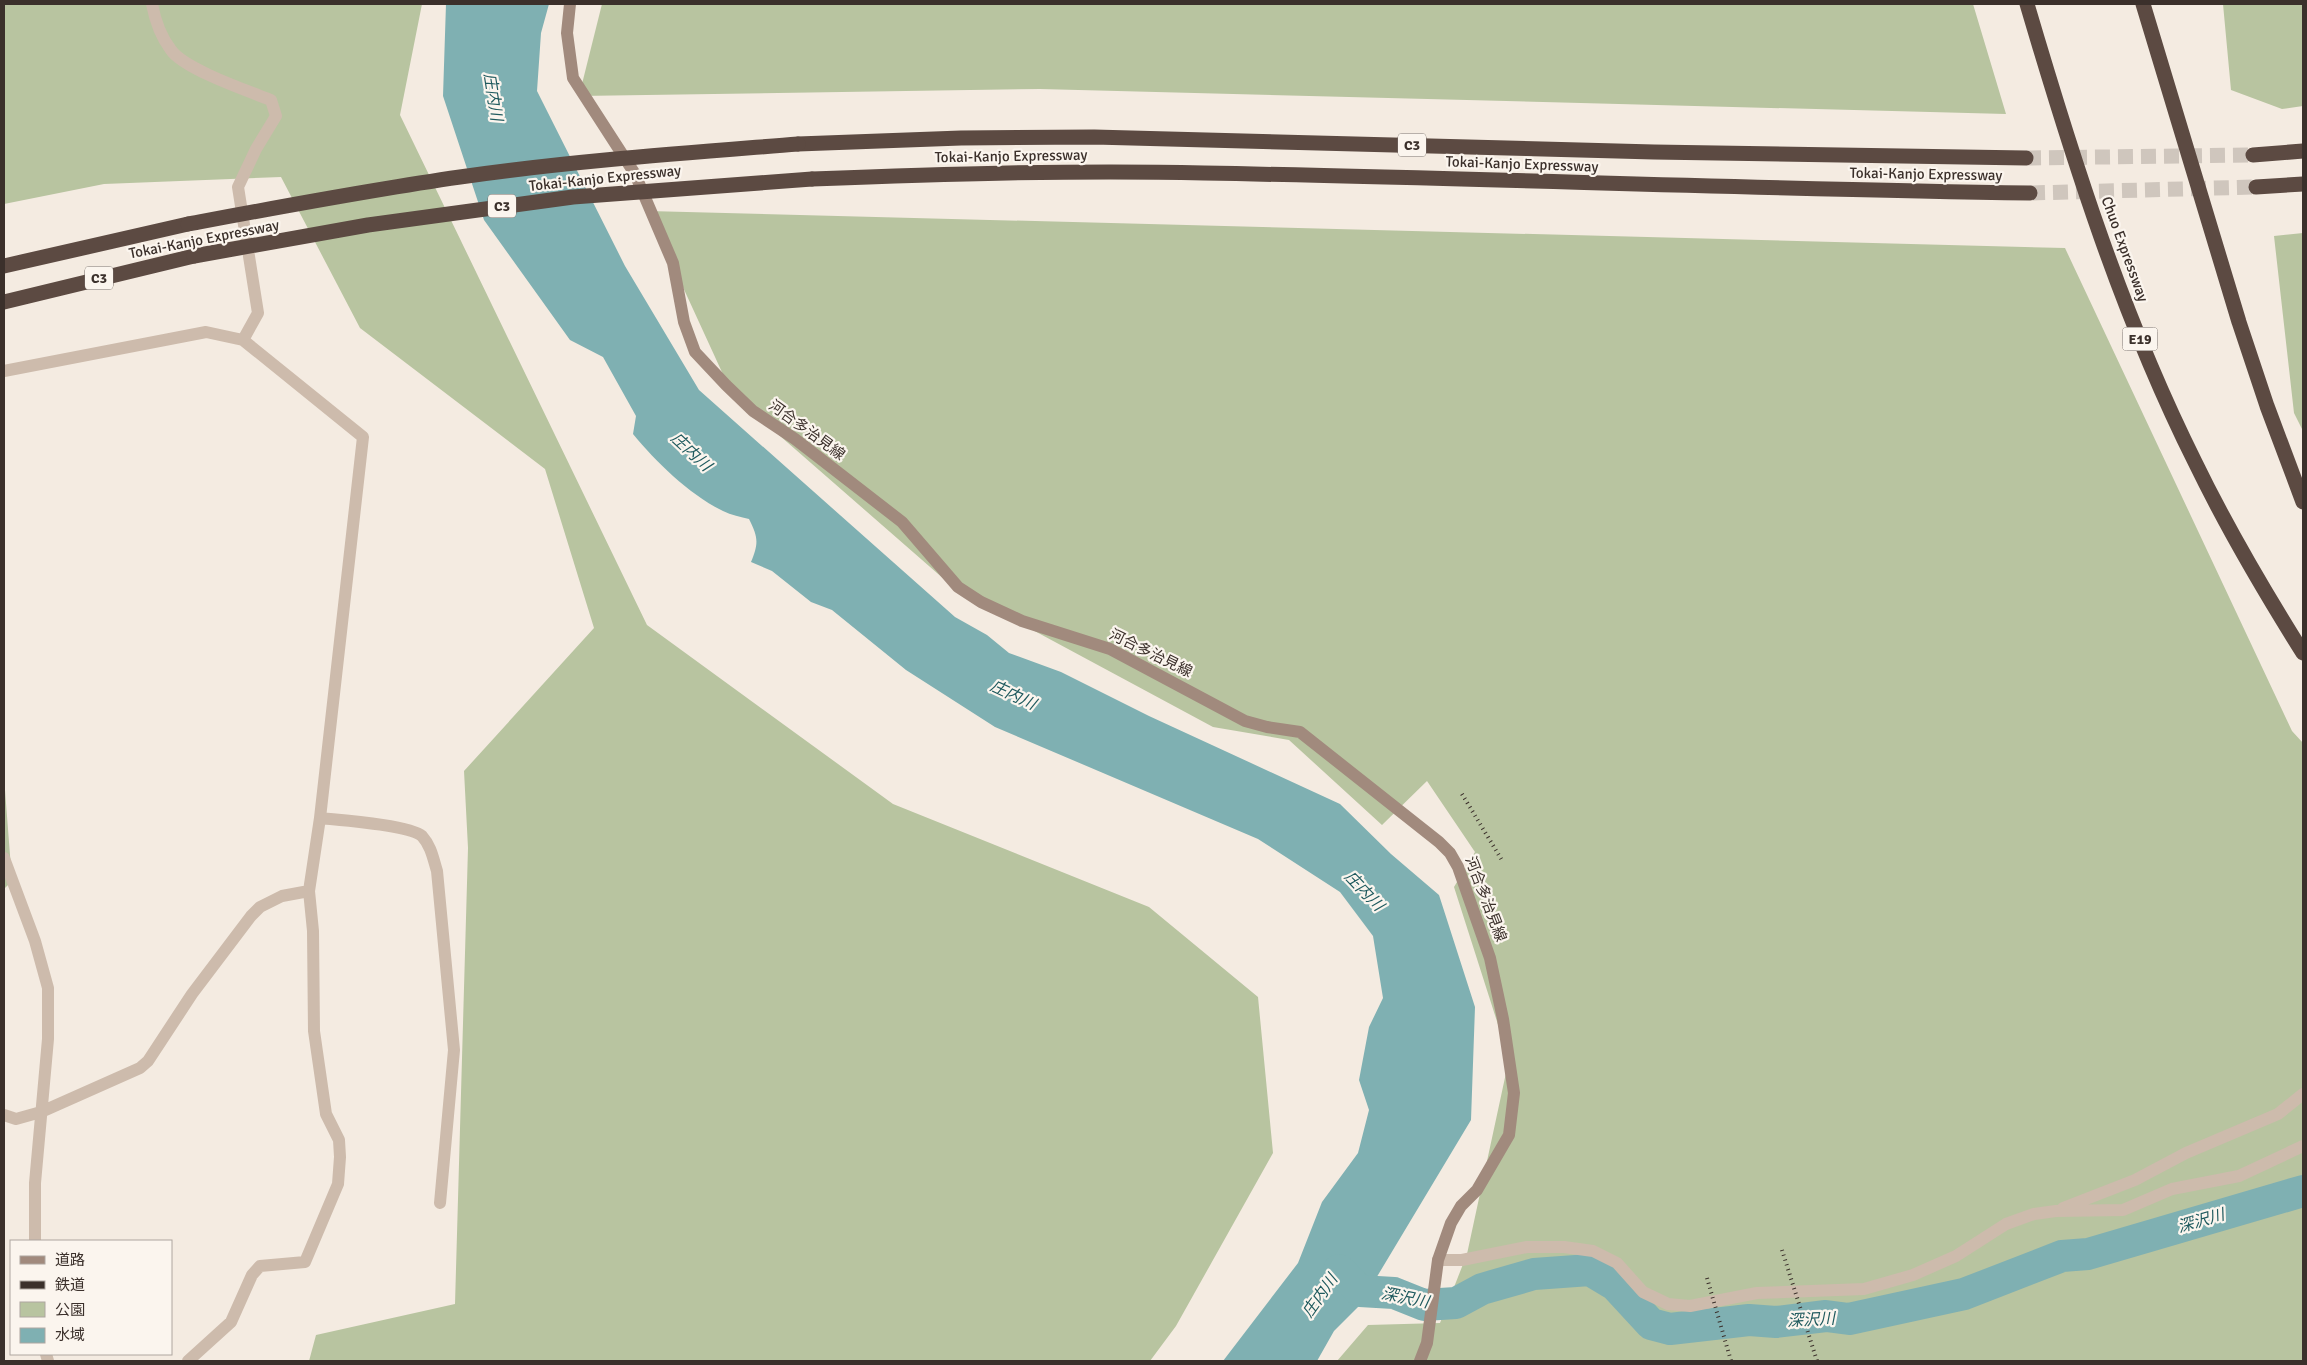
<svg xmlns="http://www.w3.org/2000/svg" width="2307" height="1365" font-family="Signika,'Noto Sans JP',sans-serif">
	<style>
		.green { fill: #b8c4a0 }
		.water { fill: #7fb0b2 }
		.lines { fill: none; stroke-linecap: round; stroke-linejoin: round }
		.river { stroke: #7fb0b2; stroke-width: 32 }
		.highway-tunnel { stroke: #cfc6bd; stroke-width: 15; stroke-dasharray: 15 8; stroke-linecap: butt }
		.street { stroke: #cdbbac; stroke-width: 12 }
		.secondary { stroke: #a18a7d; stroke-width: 12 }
		.highway { stroke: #5c4a42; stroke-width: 15 }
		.rail { stroke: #3b302b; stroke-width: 4; stroke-dasharray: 1 4; stroke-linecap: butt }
		.highway-bridge { stroke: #5c4a42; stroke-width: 15 }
		.labels { text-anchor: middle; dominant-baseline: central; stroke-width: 4.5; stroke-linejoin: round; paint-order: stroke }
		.shield { fill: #fbf5ee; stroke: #756b66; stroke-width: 1 }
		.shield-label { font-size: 14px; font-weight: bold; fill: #3b302b }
		.street-label { font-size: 15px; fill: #3b302b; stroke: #fbf5ee }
		.water-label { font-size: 16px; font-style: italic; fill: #1f5a5e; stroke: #fbf5ee }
	</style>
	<rect width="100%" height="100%" fill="#f4ebe1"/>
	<path class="green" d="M4 4H422L400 115 647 625 893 804 1149 907 1258 997 1273 1153 1176 1326 1150 1361H309L316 1335 455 1304 468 848 464 771 594 628 545 469 360 328 281 177 104 184 4 204Z
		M602 4H1973L2006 114 1040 89 579 96Z
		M2223 4H2303V106L2282 109 2231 90Z
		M648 211 2065 248 2292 731 2303 743V1361H1337L1368 1325 1440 1323 1467 1254 1509 1059 1454 887 1475 852 1427 781 1382 825 1289 740 1213 727 953 587 732 394Z
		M2303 233V431L2294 413 2274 236Z
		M4 777 12 881 4 889Z"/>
	<path class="water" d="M446 4H549L541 33 537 91 625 266 699 390 955 617 987 635 1009 653 1061 672 1149 716 1340 804 1391 854 1439 895 1475 1007 1471 1120 1360 1305 1334 1331 1317 1361H1223L1298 1263 1322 1202 1358 1153 1369 1110 1359 1080 1369 1027 1383 998 1373 936 1340 892 1258 839 995 727 906 670 832 610 811 602 772 571 751 562C759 543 758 537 749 519 741 517 731 515 723 511 690 495 656 462 633 434L636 416 603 357 570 340 484 220 443 96Z"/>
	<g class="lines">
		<path class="river" d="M1339 1270 1360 1291 1394 1293 1424 1305 1456 1303 1482 1289 1534 1274 1590 1270 1615 1285 1651 1324 1670 1329 1749 1320 1776 1322 1826 1316 1849 1319 1964 1294 2062 1256 2088 1254 2303 1191"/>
		<path class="highway-tunnel" d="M2026 158 2253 155
			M2030 193 2256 187"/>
		<path class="street" d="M152 4C155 20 161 37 171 50 184 69 248 91 271 100L276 116 256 149 238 187 258 313 243 340
			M4 371 206 332 243 340 363 437 320 818 309 891 313 931 314 1031 326 1114 339 1140 340 1157 338 1184 305 1262 260 1266 252 1275 231 1322 188 1361
			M320 818C339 820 410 825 422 836 431 846 433 858 437 871L454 1050 440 1203
			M4 858 35 941 48 988V1039L35 1183V1241
			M4 1115 16 1119 41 1112 140 1068 148 1061 192 994 251 916 260 907 282 896 309 891
			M2063 1208 2135 1180 2186 1153 2278 1114 2303 1094
			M1438 1260H1462L1527 1247H1564L1593 1251 1617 1263 1643 1292 1668 1304 1690 1306 1757 1293 1864 1289 1913 1275 1956 1256 2006 1224 2034 1214 2056 1211 2123 1210 2172 1189 2239 1176 2303 1146
			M46 1354 48 1361"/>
		<path class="secondary" d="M570 4 567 33 573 78 635 174 673 263 684 322 695 352 726 385 753 411 795 439 902 522 958 587 981 602 1022 621 1110 649 1245 721 1267 727 1300 732 1439 842 1450 853 1458 867 1490 958 1503 1019 1514 1093 1509 1135 1477 1190 1461 1206 1451 1223 1438 1260 1427 1343 1420 1361"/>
		<path class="highway" d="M2027 4C2073 160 2122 316 2195 462 2227 528 2264 591 2303 653
			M2143 4 2239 322 2267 406 2303 502
			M798 144 961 138 1094 137 1654 152 2026 158
			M2253 155 2303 151
			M812 179C943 174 1073 170 1204 173 1479 178 1754 189 2030 193
			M2256 187 2303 184
			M4 266 188 224
			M4 302 194 256"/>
		<path class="rail" d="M1462 794 1503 862
			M1782 1250 1817 1361
			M1707 1278 1731 1361"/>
		<path class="highway-bridge" d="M188 224C279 207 369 190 460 177 572 161 686 153 798 144
			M194 256 368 225 573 197 812 179"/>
	</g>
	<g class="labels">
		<g class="shield">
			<rect x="1398" y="133.5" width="28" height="23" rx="4"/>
			<rect x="488" y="194.5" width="28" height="23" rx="4"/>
			<rect x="85" y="266.5" width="28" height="23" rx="4"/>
			<rect x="2122.5" y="327.5" width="35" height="23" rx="4"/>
		</g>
		<g class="shield-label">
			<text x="1412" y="145">C3</text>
			<text x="502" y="206">C3</text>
			<text x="99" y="278">C3</text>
			<text x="2140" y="339">E19</text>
		</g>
		<g class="street-label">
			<text transform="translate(1011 156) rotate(-1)">Tokai-Kanjo Expressway</text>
			<text transform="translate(1522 164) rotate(2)">Tokai-Kanjo Expressway</text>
			<text transform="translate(1926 174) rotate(1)">Tokai-Kanjo Expressway</text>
			<text transform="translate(605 178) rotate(-6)">Tokai-Kanjo Expressway</text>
			<text transform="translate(204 239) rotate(-11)">Tokai-Kanjo Expressway</text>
			<text transform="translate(2125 249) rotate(70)">Chuo Expressway</text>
			<text transform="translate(807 430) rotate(36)">河合多治見線</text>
			<text transform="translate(1151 653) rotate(26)">河合多治見線</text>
			<text transform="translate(1486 899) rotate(69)">河合多治見線</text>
		</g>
		<g class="water-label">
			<text transform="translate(493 97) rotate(81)">庄内川</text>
			<text transform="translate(691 452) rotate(43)">庄内川</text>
			<text transform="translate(1013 695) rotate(25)">庄内川</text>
			<text transform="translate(1364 891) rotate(46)">庄内川</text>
			<text transform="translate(2201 1221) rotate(-16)">深沢川</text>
			<text transform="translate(1320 1296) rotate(-55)">庄内川</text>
			<text transform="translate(1405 1298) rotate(11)">深沢川</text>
			<text transform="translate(1811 1320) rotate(-3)">深沢川</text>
		</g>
	</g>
	<rect width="2307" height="1365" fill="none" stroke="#3b302b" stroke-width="10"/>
	<rect x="10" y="1240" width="162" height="115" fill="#fbf5ee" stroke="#aea6a0"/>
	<rect x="20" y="1256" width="25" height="8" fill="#a18a7d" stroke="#aea6a0"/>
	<text x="55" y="1265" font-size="15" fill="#3b302b">道路</text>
	<rect x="20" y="1281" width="25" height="8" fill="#3b302b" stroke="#aea6a0"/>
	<text x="55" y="1290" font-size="15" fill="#3b302b">鉄道</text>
	<rect x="20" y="1302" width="25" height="15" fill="#b8c4a0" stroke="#aea6a0"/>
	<text x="55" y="1315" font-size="15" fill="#3b302b">公園</text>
	<rect x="20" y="1328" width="25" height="15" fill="#7fb0b2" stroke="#aea6a0"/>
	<text x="55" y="1340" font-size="15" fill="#3b302b">水域</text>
</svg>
